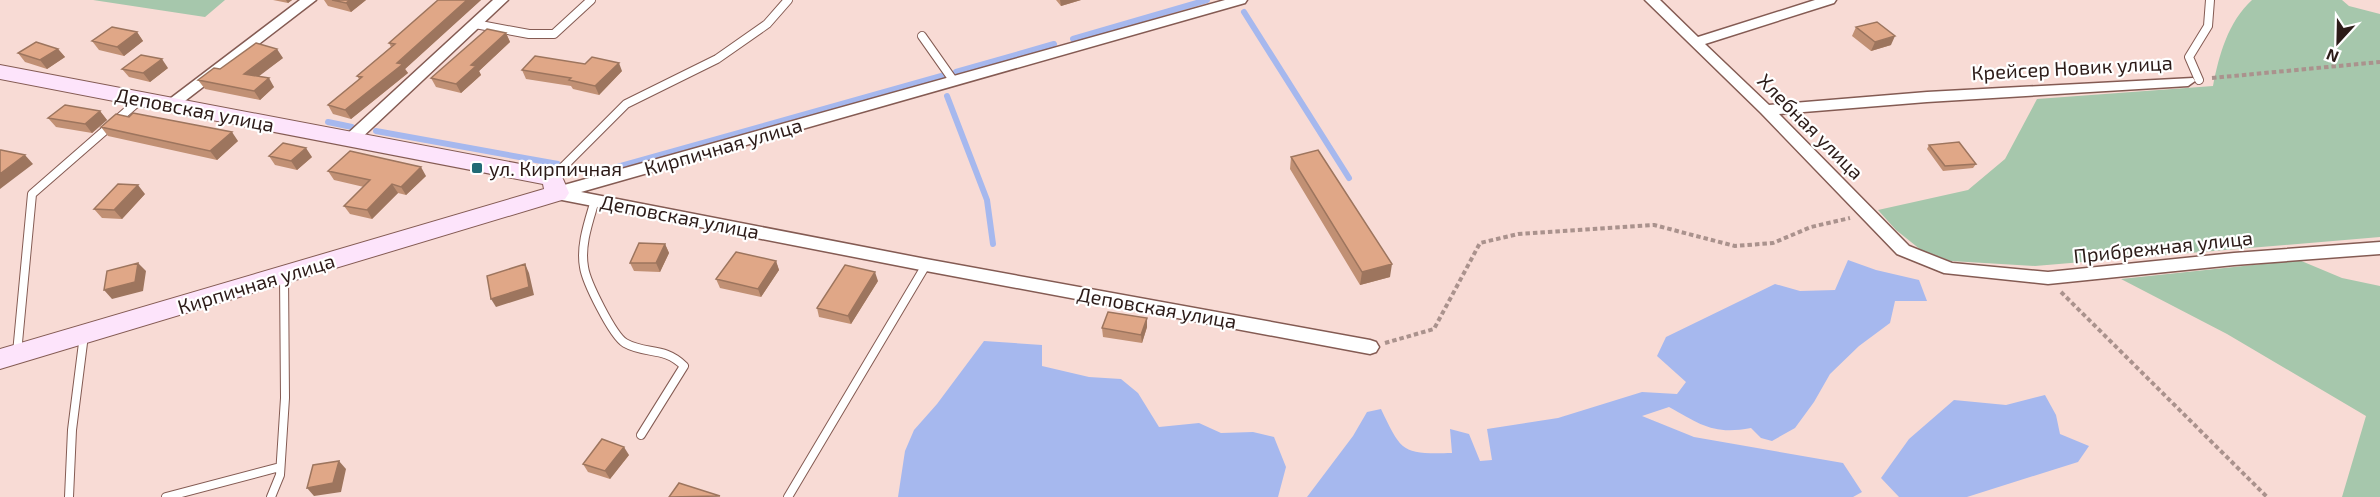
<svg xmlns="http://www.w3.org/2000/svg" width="2380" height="497" font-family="'Exo 2',sans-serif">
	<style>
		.green { fill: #a6c7ac }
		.water { fill: #a6b8ee }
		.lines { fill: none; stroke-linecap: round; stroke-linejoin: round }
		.stream { stroke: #a6b8ee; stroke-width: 6 }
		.lane-casing { stroke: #845b53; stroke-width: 10 }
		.street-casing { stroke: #845b53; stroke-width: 3 }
		.secondary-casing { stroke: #845b53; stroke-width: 2 }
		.path { stroke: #aa928d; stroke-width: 4; stroke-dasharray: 4.5 3; stroke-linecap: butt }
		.lane { stroke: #fff; stroke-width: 8 }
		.street { fill: #fff; fill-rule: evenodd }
		.secondary { fill: #fde4fb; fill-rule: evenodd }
		.wall { fill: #c19074 }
		.shaded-wall { fill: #9d755e }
		.building { fill: #e0a787; stroke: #9d755e; stroke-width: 1.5 }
		.poi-dot { fill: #216a75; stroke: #fff; stroke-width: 2 }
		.labels { text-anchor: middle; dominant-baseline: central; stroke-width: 4.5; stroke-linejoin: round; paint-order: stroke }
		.street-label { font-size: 20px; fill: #2c1b18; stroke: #fff }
		.poi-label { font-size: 20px; fill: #2c1b18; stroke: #fff; text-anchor: start }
	</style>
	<rect width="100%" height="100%" fill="#f8dbd5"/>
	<path class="green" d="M93 0H225L205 17Z
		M2252 0H2342L2349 6 2380 14V237L2035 266 1951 261 1921 250 1896 230 1878 210 1968 190 2005 159 2037 99 2213 86C2219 55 2228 22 2252 0Z
		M2299 260 2342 278 2380 286V497H2342L2366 416 2227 334 2121 279Z"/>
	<path class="water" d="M1848 260 1876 270 1919 280 1927 301H1895L1890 323 1859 346 1830 374 1814 402 1795 428 1772 441 1761 438 1751 428C1714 435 1701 425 1669 407L1642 416 1694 437 1843 463 1862 492 1853 497H1307L1353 436 1367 412 1381 409C1402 453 1402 454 1452 453L1450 429 1469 434 1480 461 1492 460 1487 429 1558 418 1642 392 1677 394 1686 382 1657 356 1666 337 1775 284 1800 291 1835 290Z
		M984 341 1042 345V366L1089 377 1121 379 1138 393 1159 427 1199 423 1221 433 1253 432 1274 437 1286 467 1278 497H898L905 451 914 430 937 404Z
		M2045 395 2056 415 2060 434 2089 446 2078 462 1967 497H1899L1881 478 1909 439 1954 400 2006 405Z"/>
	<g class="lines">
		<path class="stream" d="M1244 12 1349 178
			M1073 39 1207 0
			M956 72 1054 44
			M947 96 987 200 993 244
			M328 122 352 127
			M376 131 558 164
			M603 171 945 75"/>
		<g class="lane-casing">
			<path id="lane" d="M475 24 529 34H554L591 0
				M922 36 953 80
				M2199 80 2189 57 2208 26 2210 0
				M552 178 626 104 717 59 767 24 788 0
				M595 200C589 221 580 245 584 267 586 282 613 336 625 343 646 355 664 346 684 366L641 435
				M17 353 32 194 141 99
				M69 497 72 430 84 335
				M166 497 280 467
				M271 497 280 475 285 398 284 275
				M788 497 926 265"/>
		</g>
		<g class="street-casing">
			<path id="street" d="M300 0H316L177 107H167L165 104 167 101Z
				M493 0H508L356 143H346L343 139 346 135Z
				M1225 0H1247L1245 3 581 192 926 259 1370 340 1376 342 1379 347 1376 352 1370 354 926 271 557 199 551 197 549 193 551 189 557 187Z
				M1645 0H1660L1698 37 1815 0H1836L1834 3 1705 44 1769 105 1927 92 2193 78 2195 81 2188 86 1927 102 1779 114 1909 246 1952 263 2048 272 2234 253 2380 242V254L2234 265 2048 284 1944 273 1897 254 1761 113Z"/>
		</g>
		<g class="secondary-casing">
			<path id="secondary" d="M0 65 552 170 560 172 569 193 565 199 0 369V349L544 189 543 184 0 79Z"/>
		</g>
		<path class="path" d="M2212 78 2380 62
			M2061 292 2267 497
			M1385 343 1434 329 1480 243 1518 234 1654 225 1735 246 1773 243 1811 227 1850 218"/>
		<use href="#lane" class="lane"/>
		<use href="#street" class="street"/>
		<use href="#secondary" class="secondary"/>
	</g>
	<path class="wall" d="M273 0H292L288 3Z
		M324 0H366L351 12 328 6Z
		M438 0H481L405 69 408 73 351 119 333 114 328 105 359 79 357 76 391 47 389 43Z
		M1056 0H1081L1061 6Z
		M1856 27 1891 45 1871 51 1852 36Z
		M137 32 143 41 124 56 99 50 92 41Z
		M506 33 510 42 479 71 481 75 461 93 436 87 431 78Z
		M58 49 65 57 47 69 25 62 18 53Z
		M283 58 258 76 274 87 260 100 205 89 198 80 220 69Z
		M168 68 150 82 129 77 122 69Z
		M522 70 622 71 599 95 573 89 571 86 526 79Z
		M100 111 107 120 92 133 56 127 48 118Z
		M101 127 238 141 217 160 108 136Z
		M1929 145 1976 164 1973 168 1943 171 1927 149Z
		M269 156 312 157 297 170 275 165Z
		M1291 157 1390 277 1360 285 1290 169Z
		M328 171 426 176 406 195 398 193 372 219 350 214 344 206 364 187 334 180Z
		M145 194 122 219 102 218 94 209Z
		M665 244 669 253 660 272 634 271 630 263Z
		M776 261 779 270 761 297 720 288 716 279Z
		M878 281 851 324 819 317 817 308Z
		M1147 327 1142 343 1103 337 1102 328Z
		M629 455 610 479 588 472 583 464Z"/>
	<path class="shaded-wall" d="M286 0H292L288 3Z
		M350 0H366L351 12 346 3Z
		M467 0H481L405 69 408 73 351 119 345 110Z
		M1060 0H1081L1061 6Z
		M137 32 143 41 124 56 117 47Z
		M506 33 510 42 479 71 481 75 461 93 456 84 471 65Z
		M1895 36 1891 45 1871 51 1875 42Z
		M58 49 65 57 47 69 40 60Z
		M277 49 283 58 250 83 244 74Z
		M162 59 168 68 150 82 143 73Z
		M619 63 622 71 599 95 595 86Z
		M269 78 274 87 260 100 254 91Z
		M100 111 107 120 92 133 85 124Z
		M232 132 238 141 217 160 210 151Z
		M306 148 312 157 297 170 291 161Z
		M25 155 33 164 0 189V174Z
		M421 167 426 176 406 195 401 187Z
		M392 184 398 193 372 219 367 210Z
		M138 185 145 194 122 219 114 210Z
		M665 244 669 253 660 272 656 263Z
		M776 261 779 270 761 297 758 289Z
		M138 263 146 271 143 291 112 299 104 290Z
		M525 264 529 273 534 295 496 307 491 299Z
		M1392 264 1390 277 1360 285 1362 272Z
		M875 272 878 281 851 324 848 316Z
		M1147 318V327L1142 343 1141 335Z
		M624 447 629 455 610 479 605 471Z
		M339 461 346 469 341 492 314 496 307 488Z"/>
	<path class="building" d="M332 0H350L346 3Z
		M438 0H467L397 63 403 64 345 110 328 105 362 77 357 76 395 44 389 43Z
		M1877 22 1895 36 1875 42 1856 27Z
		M112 27 137 32 117 47 92 41Z
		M487 29 506 33 471 65 476 66 456 84 431 78Z
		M36 42 58 49 40 60 18 53Z
		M256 43 277 49 244 74 269 78 254 91 198 80 214 68 220 69Z
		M141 55 162 59 143 73 122 69Z
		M535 56 585 64 592 57 619 63 595 86 569 80 571 78 522 70Z
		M65 105 100 111 85 124 48 118Z
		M133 113 232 132 210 151 101 127 116 114 129 117Z
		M1959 142 1976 164 1945 166 1929 145Z
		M283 143 306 148 291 161 269 156Z
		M0 150H1L25 155 0 174Z
		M1318 150 1392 264 1362 272 1291 157Z
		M350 151 421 167 401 187 392 184 367 210 344 206 370 180 328 171Z
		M118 184 138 185 114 210 94 209Z
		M639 243 665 244 656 263H630Z
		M736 252 776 261 758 289 716 279Z
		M138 263 135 282 104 290 107 271Z
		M525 264 529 287 491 299 487 276Z
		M845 265 875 272 848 316 817 308Z
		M1108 312 1147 318 1141 335 1102 328Z
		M602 439 624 447 605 471 583 464Z
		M339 461 333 483 307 488 313 465Z
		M679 483 720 496 669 497Z"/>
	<rect class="poi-dot" x="471" y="162" width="12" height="12" rx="3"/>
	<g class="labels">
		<g class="street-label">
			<text transform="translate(2072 67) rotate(-3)">Крейсер Новик улица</text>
			<text transform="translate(195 109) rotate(11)">Деповская улица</text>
			<text transform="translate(1811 126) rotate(45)">Хлебная улица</text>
			<text transform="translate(723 146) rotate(-16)">Кирпичная улица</text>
			<text transform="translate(680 216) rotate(11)">Деповская улица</text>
			<text transform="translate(2163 246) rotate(-6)">Прибрежная улица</text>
			<text transform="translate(256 283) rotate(-17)">Кирпичная улица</text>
			<text transform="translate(1157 307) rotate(10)">Деповская улица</text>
		</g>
		<g class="poi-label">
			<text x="489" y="168">ул. Кирпичная</text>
		</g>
	</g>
	<g transform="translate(2338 42) rotate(202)" stroke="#ffffff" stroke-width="4.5" paint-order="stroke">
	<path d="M0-4.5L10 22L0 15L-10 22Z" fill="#2c1b18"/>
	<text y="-9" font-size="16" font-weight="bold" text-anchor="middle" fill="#2c1b18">N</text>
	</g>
</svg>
